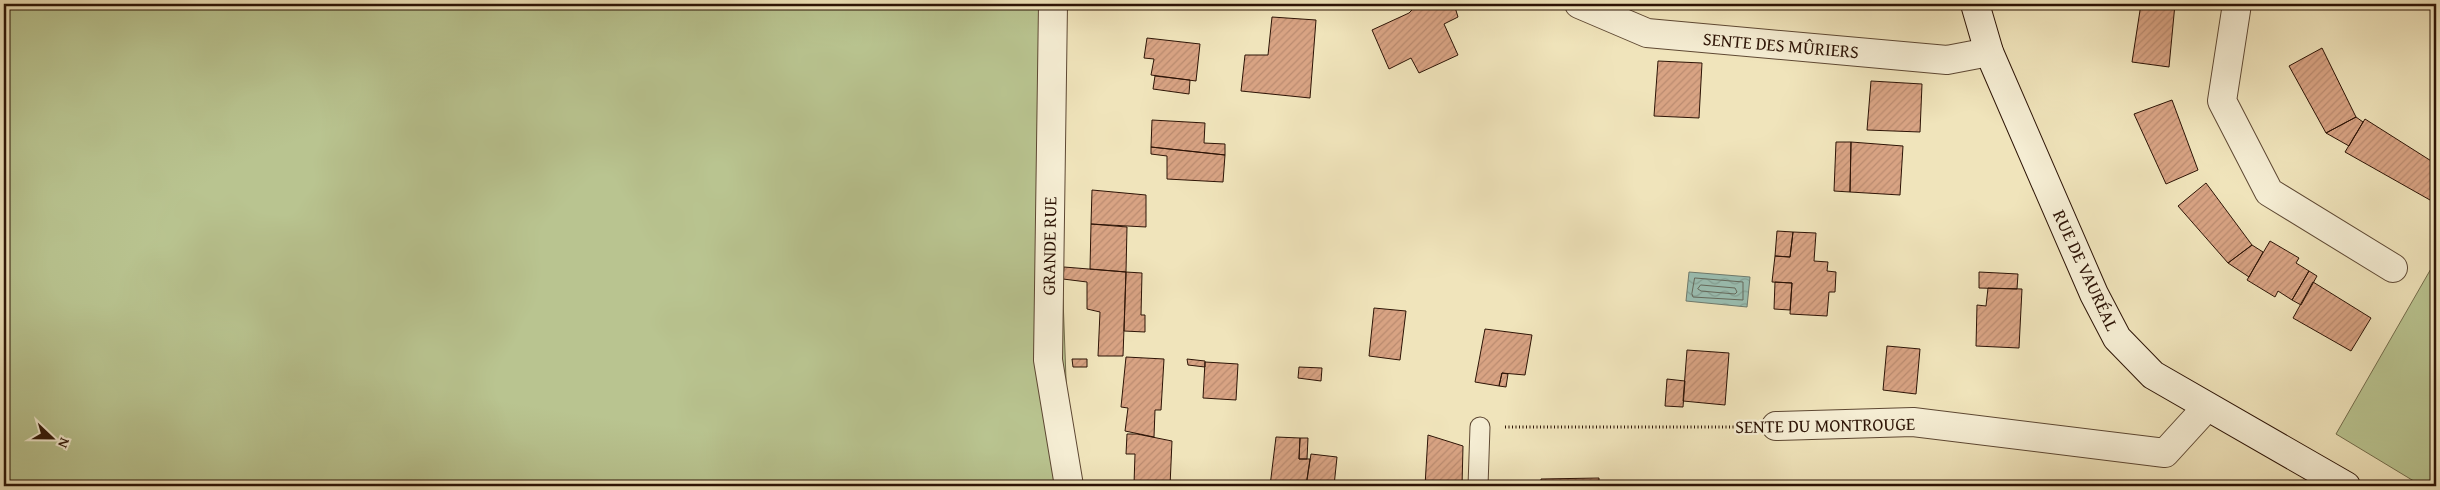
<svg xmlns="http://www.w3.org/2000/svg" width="2440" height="490" font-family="'Gentium Book Plus',serif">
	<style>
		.grass { fill: #b9c490; stroke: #736c4b }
		.water { fill: url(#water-waves); stroke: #6e7a6d }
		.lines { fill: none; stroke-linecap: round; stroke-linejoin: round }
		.shore { stroke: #64695c; stroke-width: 1 }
		.building { fill: url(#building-hatch); stroke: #2d1406 }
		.service-casing { stroke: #5e4833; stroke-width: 21 }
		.minor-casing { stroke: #5e4833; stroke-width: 30 }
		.secondary-casing { stroke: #2d1406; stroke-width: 30 }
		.path { stroke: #2d1406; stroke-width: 3; stroke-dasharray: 1 2.5; stroke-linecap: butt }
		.service { stroke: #f5edd3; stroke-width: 19 }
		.minor { stroke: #f5edd3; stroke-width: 28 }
		.secondary { stroke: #f5edd3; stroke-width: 28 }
		.labels { text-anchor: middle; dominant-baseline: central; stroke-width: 4.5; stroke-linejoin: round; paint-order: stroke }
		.street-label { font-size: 18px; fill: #2d1406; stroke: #f5edd3 }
	</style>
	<defs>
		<pattern id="water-waves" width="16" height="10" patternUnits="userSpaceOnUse" patternTransform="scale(1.25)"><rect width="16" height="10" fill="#9abeb1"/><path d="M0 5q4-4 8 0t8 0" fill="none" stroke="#85a297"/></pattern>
		<pattern id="building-hatch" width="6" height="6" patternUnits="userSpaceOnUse" patternTransform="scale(1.25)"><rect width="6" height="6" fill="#d8a383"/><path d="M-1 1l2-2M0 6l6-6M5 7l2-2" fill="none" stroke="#ba8b70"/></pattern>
	</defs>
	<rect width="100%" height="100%" fill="#f0e4bb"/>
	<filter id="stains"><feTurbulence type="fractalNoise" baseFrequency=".004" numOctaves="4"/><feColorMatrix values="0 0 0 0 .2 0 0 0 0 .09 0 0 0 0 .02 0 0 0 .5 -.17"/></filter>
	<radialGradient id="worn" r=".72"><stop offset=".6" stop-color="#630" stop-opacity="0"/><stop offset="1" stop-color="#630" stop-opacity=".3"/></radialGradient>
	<path class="grass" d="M4 4H1052L1070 486H4Z
		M2436 260V486H2422L2336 434Z"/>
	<path class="water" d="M1689 272 1750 277 1747 307 1686 301Z"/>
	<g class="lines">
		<path class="shore" d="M1695 278 1743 282V300L1693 297 1692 294Z
			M1701 285 1735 288 1737 292 1735 294 1701 291 1698 289Z"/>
	</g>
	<path class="building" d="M1410 4H1442L1444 7 1454 4 1458 17 1444 24 1458 55 1419 73 1411 58 1389 69 1372 30 1409 13 1412 10Z
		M2141 4H2175L2169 67 2132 62Z
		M1272 17 1316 20 1310 98 1241 91 1245 55H1268Z
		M1147 38 1200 44 1196 81 1151 75 1154 59 1144 58Z
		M2322 48 2356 117 2326 133 2289 66Z
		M1658 61 1702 63 1699 118 1654 116Z
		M1155 76 1190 80 1189 94 1153 89Z
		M1871 81 1922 84 1920 132 1867 130Z
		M2172 100 2198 170 2166 184 2134 114Z
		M2356 117 2363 122 2349 146 2326 133Z
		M2365 119 2436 164V189L2430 200 2345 152Z
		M1152 120 1205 123 1204 143 1225 144V155L1151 147Z
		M1836 142H1851L1850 192 1834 191Z
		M1851 142 1903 146 1900 195 1850 192Z
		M1151 147 1225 155 1223 182 1167 179V156L1151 154Z
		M2206 183 2252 245 2228 263 2178 206Z
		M1092 190 1146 195V227L1091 224Z
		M1091 224 1127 227 1126 272 1090 269Z
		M1777 231 1793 232 1790 257 1775 256Z
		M1793 232 1816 233 1814 261 1828 262 1827 271 1836 272 1835 292H1829L1827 316 1790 314 1792 283 1772 282 1775 256 1790 257Z
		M2270 241 2299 258 2296 263 2309 271 2292 300 2278 291 2275 297 2247 280Z
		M2252 245 2263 252 2249 277 2228 263Z
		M1064 267 1126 272 1123 356H1098L1100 312 1087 309V282L1063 279Z
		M2309 271 2317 276 2301 305 2292 300Z
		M1126 272 1142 273 1141 315H1145V332L1124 331Z
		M1979 272 2018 274 2017 289 1979 288Z
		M1775 282 1792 283 1790 310 1774 309Z
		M2313 282 2371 318 2351 351 2293 318Z
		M1988 288 2022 289 2019 348 1976 346 1977 305 1986 306Z
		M1374 308 1406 311 1400 360 1369 356Z
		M1485 329 1532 335 1525 375 1502 373 1499 386 1475 382Z
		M1887 346 1920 349 1916 394 1883 390Z
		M1687 350 1729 353 1725 405 1683 401Z
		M1126 357 1164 359 1161 410H1155L1154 437 1125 431 1128 408 1121 407Z
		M1072 359H1087V367H1073Z
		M1187 359 1205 361V367L1188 365Z
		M1205 362 1238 364 1236 400 1203 398Z
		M1299 367 1322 368 1321 381 1298 378Z
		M1502 373 1508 374 1506 387 1499 386Z
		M1667 379 1685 381 1683 407 1665 406Z
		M1127 434H1137L1172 441 1170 486 1134 484 1135 454H1126Z
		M1428 435 1463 446 1462 486H1425Z
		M1276 437 1300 438 1299 459H1310L1306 486H1270Z
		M1300 438H1308L1307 459H1299Z
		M1311 454 1337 457 1334 486H1306Z
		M1599 478V486H1541V479Z"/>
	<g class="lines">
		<g class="service-casing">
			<path id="service" d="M1478 486 1480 427"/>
		</g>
		<g class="minor-casing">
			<path id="minor" d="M1053 4 1048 360 1069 486
				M1579 4 1647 33 1947 60 1989 52
				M2237 4 2222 101 2269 192 2393 268
				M1776 426 1913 422 2165 453 2207 407"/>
		</g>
		<g class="secondary-casing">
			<path id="secondary" d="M1975 4 1989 52 2094 294 2117 338 2153 375 2346 486"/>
		</g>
		<path class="path" d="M1505 427H1747"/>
		<use href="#service" class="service"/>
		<use href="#minor" class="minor"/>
		<use href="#secondary" class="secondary"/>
	</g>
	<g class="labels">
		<g class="street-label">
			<text transform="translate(1781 45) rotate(5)">SENTE DES MÛRIERS</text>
			<text transform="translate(1049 246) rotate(-89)">GRANDE RUE</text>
			<text transform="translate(2086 270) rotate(65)">RUE DE VAURÉAL</text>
			<text transform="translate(1825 425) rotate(-1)">SENTE DU MONTROUGE</text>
		</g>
	</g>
	<rect width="2440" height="490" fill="none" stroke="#f0e4bb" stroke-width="20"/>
	<rect x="5" y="5" width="2430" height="480" fill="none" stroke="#2d1406" stroke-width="2.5"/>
	<rect x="10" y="10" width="2420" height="470" fill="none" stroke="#2d1406"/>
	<g transform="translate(52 438) rotate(112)" stroke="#f5edd3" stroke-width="4" paint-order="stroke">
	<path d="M0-4L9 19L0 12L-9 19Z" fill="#2d1406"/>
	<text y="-8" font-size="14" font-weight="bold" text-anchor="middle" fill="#2d1406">N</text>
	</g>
	<rect width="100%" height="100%" filter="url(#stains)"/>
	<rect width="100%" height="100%" fill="url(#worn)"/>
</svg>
